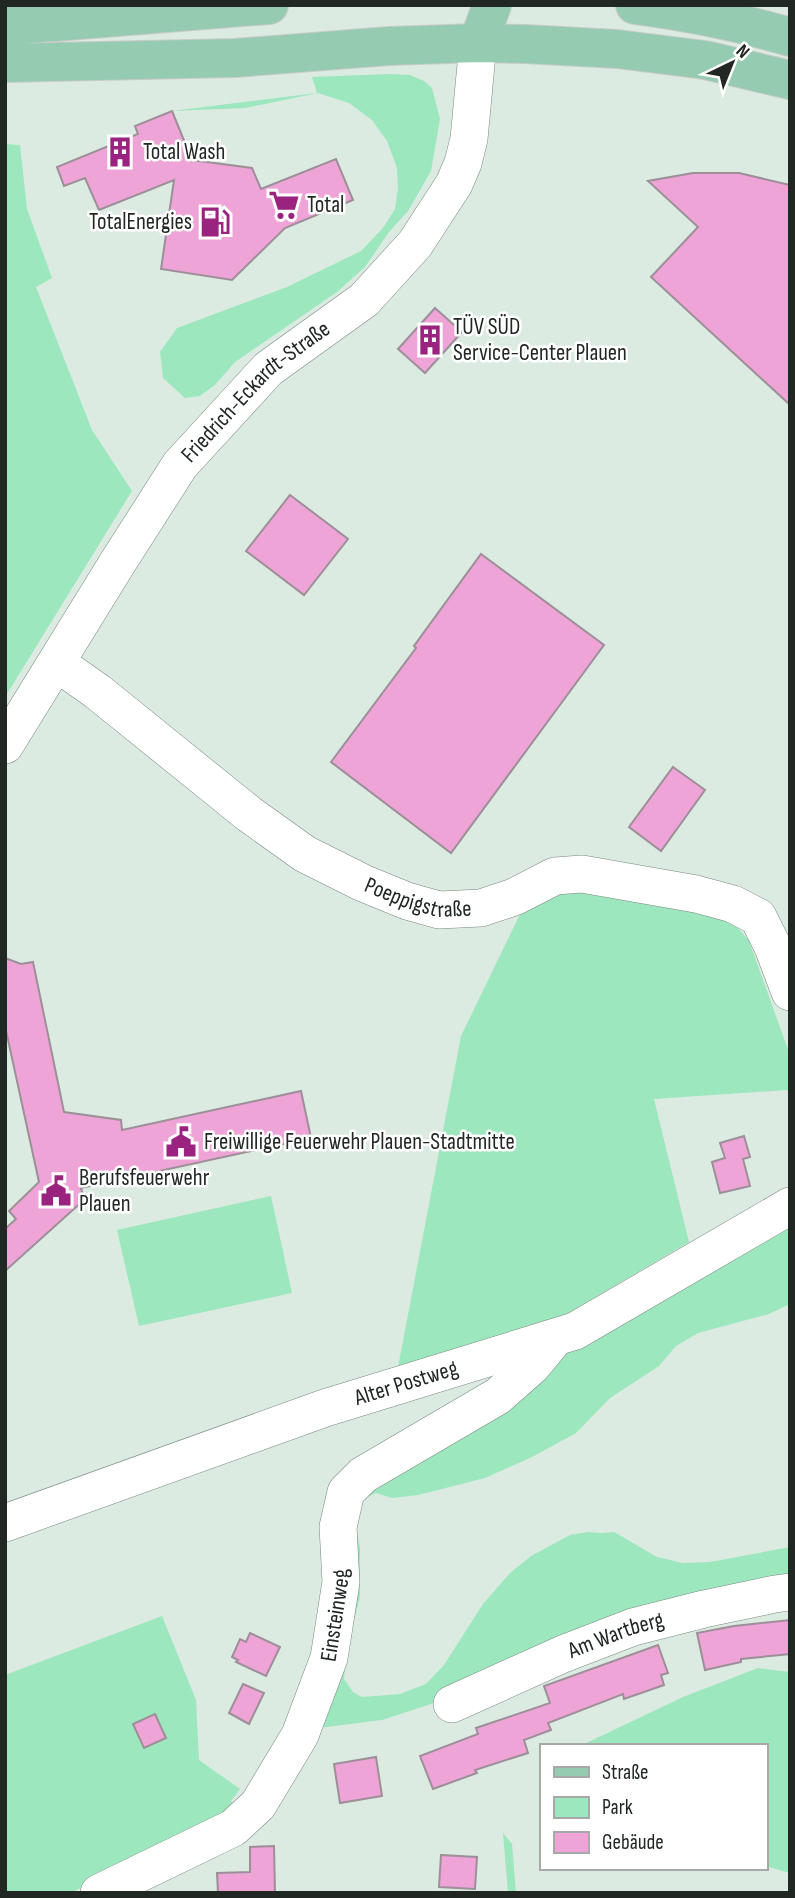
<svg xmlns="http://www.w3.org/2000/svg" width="795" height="1898" font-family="'Sofia Sans Condensed',sans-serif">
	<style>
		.green { fill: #9de7be }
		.building { fill: #eea4d7; stroke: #9d8f98; stroke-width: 2 }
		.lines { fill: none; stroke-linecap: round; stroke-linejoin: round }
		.minor-casing { stroke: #79877f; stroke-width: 38 }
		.major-casing { stroke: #cacbca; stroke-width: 40 }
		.minor { stroke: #fff; stroke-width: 37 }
		.major { stroke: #95ccb1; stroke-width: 38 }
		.labels { text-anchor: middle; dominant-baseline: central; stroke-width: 5; stroke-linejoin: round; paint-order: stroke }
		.poi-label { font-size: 23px; fill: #212723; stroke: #fff; text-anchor: start }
		.street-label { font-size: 23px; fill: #212723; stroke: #fff }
	</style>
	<rect width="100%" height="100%" fill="#dbebe1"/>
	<path class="green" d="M389 74 410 75 424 81 432 88 440 119 431 171 408 211 389 232 365 267 337 292 235 362 215 385 200 396 185 398 163 378 160 352 177 328 287 287 361 251 383 228 395 209 398 188 397 168 387 141 372 120 349 103 318 93 245 108 172 111 317 93 312 77Z
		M5 144 20 145 27 209 52 278 36 287 92 430 132 491 5 697Z
		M575 890 723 917 738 928 749 941 790 1055V1095L787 1090 654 1099 689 1242 553 1322 398 1367 461 1036 522 910 547 895Z
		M271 1196 292 1293 139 1326 117 1230Z
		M790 1215V1304L769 1314 698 1333 676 1346 659 1366 610 1398 576 1433 532 1457 485 1478 418 1495 392 1498 376 1493 358 1502 355 1525 360 1547V1597L347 1647 344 1679 353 1692 362 1697 400 1694 426 1684 444 1665 483 1604 510 1573 531 1556 570 1535 588 1532 602 1533 614 1532 657 1557 683 1563 710 1562 790 1547V1587L382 1720 311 1729 352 1501 545 1362Z
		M162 1616 196 1700 199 1760 240 1789 231 1801 236 1806 211 1826 70 1893H5V1675Z
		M758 1668 790 1672V1873L765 1866V1746H580L683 1697Z
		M503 1833 512 1844 516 1893H508Z"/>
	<path class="building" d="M172 111 192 160 252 168 261 189 336 159 353 200 285 228 232 280 161 269 174 180 99 210 85 178 64 186 57 167 138 134 135 126Z
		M693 173H739L790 185V405L651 277 698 227 648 181Z
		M435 308 462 332 425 373 398 349Z
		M290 495 348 539 304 595 246 551Z
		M481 554 604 645 451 853 331 762 416 648 414 646Z
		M673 767 705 790 661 851 629 827Z
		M5 958 21 964 33 962 64 1112 121 1120 122 1130 301 1091 311 1138 81 1188 84 1200 5 1271V1229L16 1219 9 1211 39 1182 5 1026Z
		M744 1136 750 1157 743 1159 750 1186 720 1193 712 1162 725 1158 720 1143Z
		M790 1620V1654L741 1659V1662L705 1670 697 1633 734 1626Z
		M250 1633 280 1647 266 1676 236 1662 238 1660 232 1657 240 1639 246 1642Z
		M658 1645 668 1673 661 1675 664 1685 624 1699 623 1694 548 1723 551 1730 524 1740 528 1753 475 1770 477 1773 433 1789 420 1756 478 1734 476 1728 550 1703 544 1686Z
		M243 1684 264 1693 249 1724 229 1713Z
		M155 1714 166 1738 144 1748 133 1724Z
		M376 1757 382 1796 340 1803 334 1764Z
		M274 1846 275 1893H218L217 1873 250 1872V1847Z
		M441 1855 477 1857 475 1889 439 1887Z"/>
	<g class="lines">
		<g class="minor-casing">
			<g id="minor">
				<path id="s1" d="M57 663 98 692 249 814 305 854 363 883 407 901 439 910 481 908 514 897 555 876 582 874 696 894 733 904 758 917 773 947 790 992"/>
				<path id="s2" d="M5 745 118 562 180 465 268 369 364 300 415 244 454 184 463 163 469 139 478 43"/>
				<path id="s3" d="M5 1523 325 1408 575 1331 790 1206"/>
				<path id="s4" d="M452 1704 563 1654 633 1627 704 1609 775 1594 790 1592"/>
				<path id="s5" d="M99 1893 233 1828 258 1805 300 1735 329 1658 341 1582 338 1527 346 1492 363 1475 498 1396 532 1366 555 1338"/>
			</g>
		</g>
		<g class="major-casing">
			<path id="major" d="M635 5C688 12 739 22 790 37
				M5 26 269 5
				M478 43 492 5
				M5 63 235 58 389 46 478 43 525 44 617 49 705 60 790 80"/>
		</g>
		<use href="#minor" class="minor"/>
		<use href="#major" class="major"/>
	</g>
	<defs>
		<g id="building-bare" transform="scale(2.415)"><path d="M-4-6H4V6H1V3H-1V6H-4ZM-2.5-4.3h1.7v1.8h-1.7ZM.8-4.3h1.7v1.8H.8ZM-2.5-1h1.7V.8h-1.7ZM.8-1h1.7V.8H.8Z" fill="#99237f" stroke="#fff" stroke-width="2.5" paint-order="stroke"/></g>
		<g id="supermarket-bare" transform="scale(2.415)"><path d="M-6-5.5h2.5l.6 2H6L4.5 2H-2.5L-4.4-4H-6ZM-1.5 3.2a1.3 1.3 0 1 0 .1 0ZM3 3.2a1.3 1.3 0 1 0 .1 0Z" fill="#99237f" stroke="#fff" stroke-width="2.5" paint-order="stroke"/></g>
		<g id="fuel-bare" transform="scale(2.415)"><path d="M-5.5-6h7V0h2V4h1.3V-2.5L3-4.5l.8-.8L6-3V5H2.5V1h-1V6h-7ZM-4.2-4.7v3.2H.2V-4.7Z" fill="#99237f" stroke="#fff" stroke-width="2.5" paint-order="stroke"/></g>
		<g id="civic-bare" transform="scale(2.415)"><path d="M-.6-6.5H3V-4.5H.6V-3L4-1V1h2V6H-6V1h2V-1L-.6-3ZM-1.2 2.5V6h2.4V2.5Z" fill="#99237f" stroke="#fff" stroke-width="2.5" paint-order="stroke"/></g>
	</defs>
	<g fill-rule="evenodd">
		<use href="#building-bare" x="120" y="152"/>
		<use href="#supermarket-bare" x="284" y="205"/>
		<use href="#fuel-bare" x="215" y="222"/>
		<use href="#building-bare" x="430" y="340"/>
		<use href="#civic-bare" x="181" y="1142"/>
		<use href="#civic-bare" x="56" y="1191"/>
	</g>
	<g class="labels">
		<g class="poi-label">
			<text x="143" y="152">Total Wash</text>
			<text x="307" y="205">Total</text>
			<text x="192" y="222" text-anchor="end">TotalEnergies</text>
			<text x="453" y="327">TÜV SÜD<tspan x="453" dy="26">Service-Center Plauen</tspan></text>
			<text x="204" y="1142">Freiwillige Feuerwehr Plauen-Stadtmitte</text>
			<text x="79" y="1178">Berufsfeuerwehr<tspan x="79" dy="26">Plauen</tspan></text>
		</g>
		<g class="street-label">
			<text stroke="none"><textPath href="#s2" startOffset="436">Friedrich-Eckardt-Straße</textPath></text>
			<text stroke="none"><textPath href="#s1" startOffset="436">Poeppigstraße</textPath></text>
			<text stroke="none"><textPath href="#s3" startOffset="425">Alter Postweg</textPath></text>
			<text stroke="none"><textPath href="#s5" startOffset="390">Einsteinweg</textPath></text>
			<text stroke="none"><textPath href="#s4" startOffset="178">Am Wartberg</textPath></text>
		</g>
	</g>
	<rect width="795" height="1898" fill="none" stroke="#212723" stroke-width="14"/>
	<rect x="540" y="1744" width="228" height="126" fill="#ffffff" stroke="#a6a9a7" stroke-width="2"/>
	<rect x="554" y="1767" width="35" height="10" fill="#95ccb1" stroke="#a6a9a7" stroke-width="2"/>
	<text x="602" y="1779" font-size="21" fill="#212723">Straße</text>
	<rect x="554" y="1797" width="35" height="21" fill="#9de7be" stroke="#a6a9a7" stroke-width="2"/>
	<text x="602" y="1814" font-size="21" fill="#212723">Park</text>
	<rect x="554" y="1832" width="35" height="21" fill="#eea4d7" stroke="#a6a9a7" stroke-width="2"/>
	<text x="602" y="1849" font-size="21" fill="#212723">Gebäude</text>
	<g transform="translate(732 63) rotate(43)" stroke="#ffffff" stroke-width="5" paint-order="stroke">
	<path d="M0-5L12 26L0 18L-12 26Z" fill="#212723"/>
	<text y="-10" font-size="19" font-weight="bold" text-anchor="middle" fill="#212723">N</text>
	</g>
</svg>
